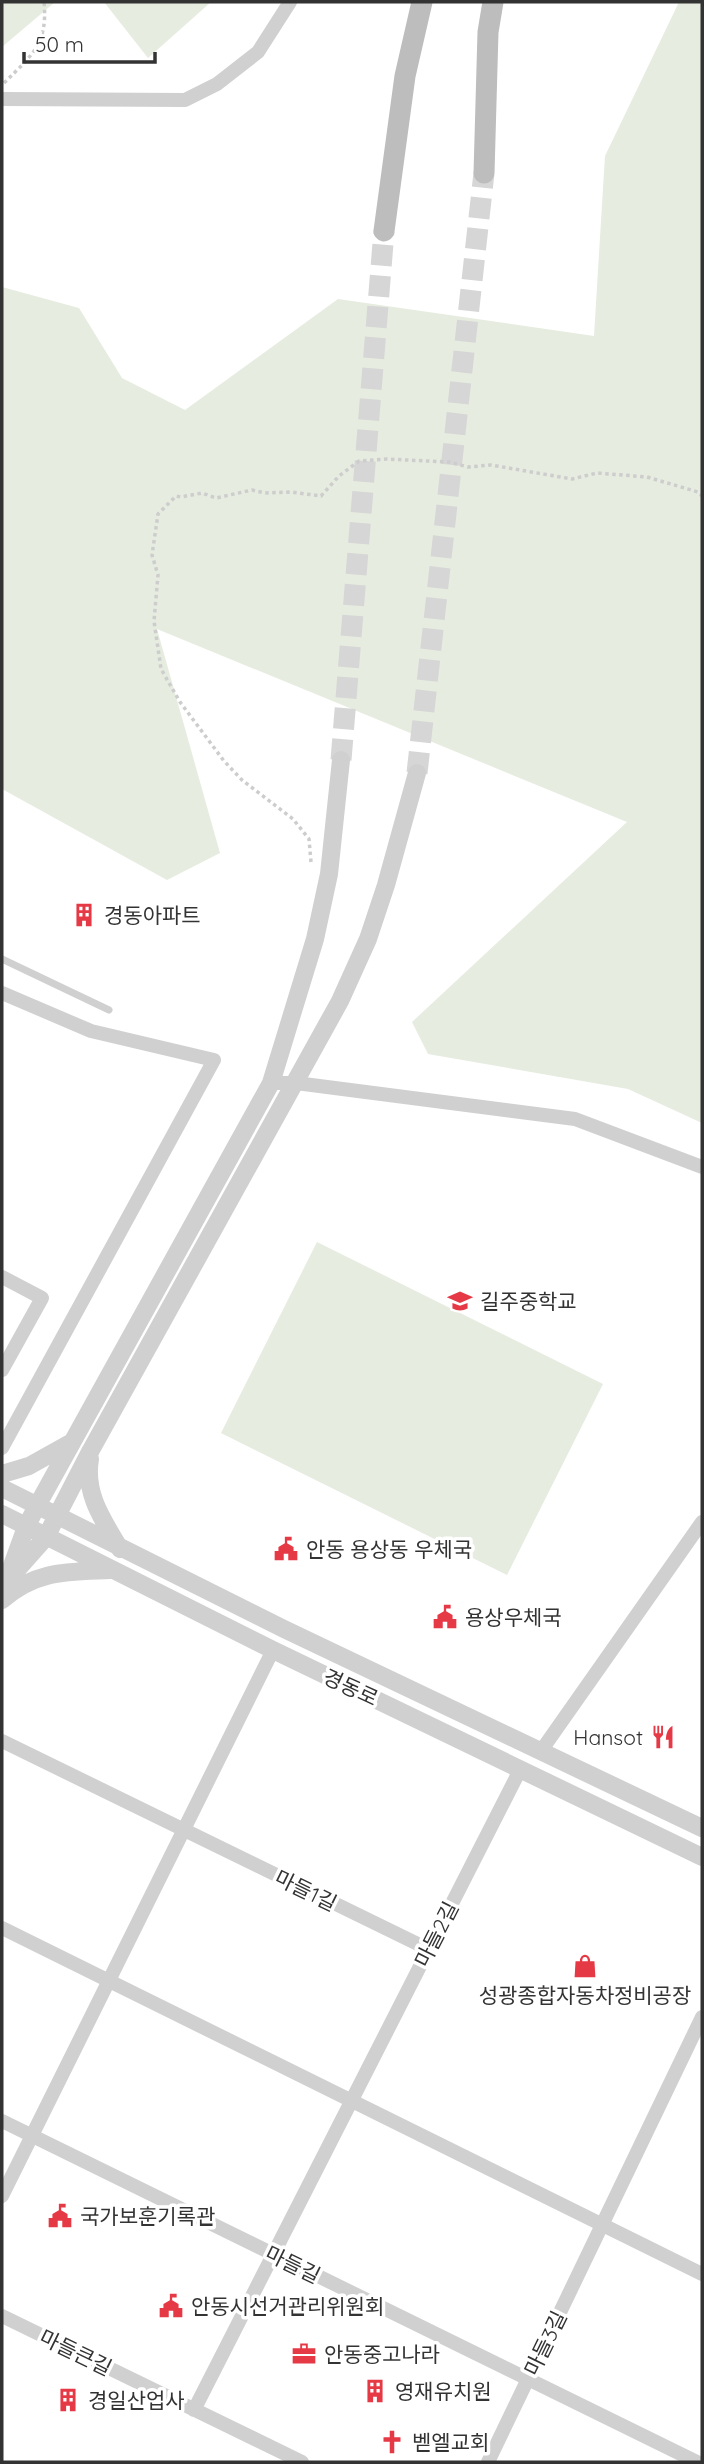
<svg xmlns="http://www.w3.org/2000/svg" width="704" height="2464" font-family="Quicksand,'Noto Sans KR',sans-serif">
	<style>
		.green { fill: #e6ecdf }
		.lines { fill: none; stroke-linecap: round; stroke-linejoin: round }
		.secondary-tunnel { stroke: #d6d6d6; stroke-width: 21; stroke-dasharray: 21 10; stroke-linecap: butt }
		.path { stroke: #cdcdcd; stroke-width: 3.5; stroke-dasharray: 3.5 3.5; stroke-linecap: butt }
		.service { stroke: #d0d0d0; stroke-width: 7 }
		.minor { stroke: #d0d0d0; stroke-width: 14 }
		.tertiary { stroke: #d0d0d0; stroke-width: 18 }
		.secondary { stroke: #bdbdbd; stroke-width: 21 }
		.labels { text-anchor: middle; dominant-baseline: central; stroke-width: 7; stroke-linejoin: round; paint-order: stroke }
		.poi-label { font-size: 21px; fill: #333; stroke: #fff; text-anchor: start }
		.street-label { font-size: 21px; fill: #333; stroke: #fff }
	</style>
	<rect width="100%" height="100%" fill="#fff"/>
	<path class="green" d="M2 2H55L2 47Z
		M104 2H211L148 58Z
		M679 2H702V1123L628 1089 428 1054 412 1022 627 822 157 629 220 853 167 880 2 789V287L79 308 122 378 185 410 338 299 594 336 605 156Z
		M317 1242 603 1384 507 1575 221 1433Z"/>
	<g class="lines">
		<path class="secondary-tunnel" d="M341 760 384 231
			M417 773 484 173"/>
		<path class="path" d="M4 83C32 55 48 44 44 2
			M311 862 309 839 293 819 242 780 224 761 180 702 161 669 154 621 158 575 152 555 158 514 176 496 181 497 202 493 216 498 252 490 265 493 291 492 321 496 339 476 359 461 386 459 449 462 468 467 491 465 572 479 597 473 647 477 698 492 702 496"/>
		<path class="service" d="M2 959 109 1010"/>
		<path class="minor" d="M2 99 185 100 217 84 258 52 290 2
			M2 993 91 1031 214 1060 2 1448
			M271 1083H296L575 1119 702 1167
			M2 1277 42 1298 2 1370
			M2 1741 428 1949
			M541 1751 702 1522
			M2 1928 702 2274
			M2 2121 697 2462
			M2 2196 273 1650
			M2 2316 302 2462
			M194 2410 521 1768
			M488 2462 702 2017"/>
		<path class="tertiary" d="M90 1459C84 1494 103 1520 120 1549
			M2 1474 29 1466 72 1442
			M2 1488 284 1629 702 1828
			M2 1514 273 1650 702 1857
			M7 1581 46 1537 91 1450 340 1001 368 939 386 885 417 773
			M2 1593 26 1527 37 1506 271 1083 315 939 329 874 341 760
			M2 1600C36 1570 67 1572 110 1570"/>
		<path class="secondary" d="M484 173 488 32 493 2
			M384 231 405 76 422 2"/>
	</g>
	<defs>
		<g id="building-bare" transform="scale(1.89)"><path d="M-4-6H4V6H1V3H-1V6H-4ZM-2.5-4.3h1.7v1.8h-1.7ZM.8-4.3h1.7v1.8H.8ZM-2.5-1h1.7V.8h-1.7ZM.8-1h1.7V.8H.8Z" fill="#e63946" stroke="#fff" stroke-width="2.5" paint-order="stroke"/></g>
		<g id="school-bare" transform="scale(1.89)"><path d="M0-5L7-2L0 1L-7-2ZM-4 1L0 2.5L4 1V4Q0 6-4 4Z" fill="#e63946" stroke="#fff" stroke-width="2.5" paint-order="stroke"/></g>
		<g id="civic-bare" transform="scale(1.89)"><path d="M-.6-6.5H3V-4.5H.6V-3L4-1V1h2V6H-6V1h2V-1L-.6-3ZM-1.2 2.5V6h2.4V2.5Z" fill="#e63946" stroke="#fff" stroke-width="2.5" paint-order="stroke"/></g>
		<g id="restaurant-bare" transform="scale(1.89)"><path d="M-5-6h1v4h1v-4h1v4h1v-4h1v5L-1.5 .5V6h-2V.5L-5-1ZM5-6V6H3V1.5H1.5Q1.5-4 5-6Z" fill="#e63946" stroke="#fff" stroke-width="2.5" paint-order="stroke"/></g>
		<g id="shop-bare" transform="scale(1.89)"><path d="M-5-2.5h2.3a2.7 3.5 0 0 1 5.4 0H5L5.5 6h-11ZM-1.5-2.5h3a1.5 2.3 0 0 0-3 0Z" fill="#e63946" stroke="#fff" stroke-width="2.5" paint-order="stroke"/></g>
		<g id="office-bare" transform="scale(1.89)"><path d="M-6-3h4V-5.5h4V-3h4V5H-6ZM-1-4.5V-3h2v-1.5ZM-6 0V1H6V0Z" fill="#e63946" stroke="#fff" stroke-width="2.5" paint-order="stroke"/></g>
		<g id="church-bare" transform="scale(1.89)"><path d="M-1.2-6h2.4v3.5h3.3v2.4h-3.3V6h-2.4V-.1h-3.3v-2.4h3.3Z" fill="#e63946" stroke="#fff" stroke-width="2.5" paint-order="stroke"/></g>
	</defs>
	<g fill-rule="evenodd">
		<use href="#building-bare" x="84" y="915"/>
		<use href="#school-bare" x="460" y="1301"/>
		<use href="#civic-bare" x="286" y="1549"/>
		<use href="#civic-bare" x="445" y="1617"/>
		<use href="#restaurant-bare" x="663" y="1737"/>
		<use href="#shop-bare" x="585" y="1966"/>
		<use href="#civic-bare" x="60" y="2216"/>
		<use href="#civic-bare" x="171" y="2306"/>
		<use href="#office-bare" x="304" y="2354"/>
		<use href="#building-bare" x="375" y="2391"/>
		<use href="#building-bare" x="68" y="2400"/>
		<use href="#church-bare" x="392" y="2442"/>
	</g>
	<g class="labels">
		<g class="poi-label">
			<text x="104" y="915">경동아파트</text>
			<text x="480" y="1301">길주중학교</text>
			<text x="306" y="1549">안동 용상동 우체국</text>
			<text x="465" y="1617">용상우체국</text>
			<text x="643" y="1737" text-anchor="end">Hansot</text>
			<text x="585" y="1995" text-anchor="middle">성광종합자동차정비공장</text>
			<text x="80" y="2216">국가보훈기록관</text>
			<text x="191" y="2306">안동시선거관리위원회</text>
			<text x="324" y="2354">안동중고나라</text>
			<text x="395" y="2391">영재유치원</text>
			<text x="88" y="2400">경일산업사</text>
			<text x="412" y="2442">벧엘교회</text>
		</g>
		<g class="street-label">
			<text transform="translate(351 1687) rotate(25)">경동로</text>
			<text transform="translate(306 1890) rotate(26)">마들1길</text>
			<text transform="translate(436 1934) rotate(-63)">마들2길</text>
			<text transform="translate(293 2264) rotate(26)">마들길</text>
			<text transform="translate(545 2343) rotate(-64)">마들3길</text>
			<text transform="translate(76 2352) rotate(26)">마들큰길</text>
		</g>
	</g>
	<rect width="704" height="2464" fill="none" stroke="#333333" stroke-width="7"/>
	<path d="M24 52v10h131v-10" fill="none" stroke="#333333" stroke-width="3.5"/>
	<text x="35" y="52" font-size="21" fill="#333333" stroke="#ffffff" stroke-width="5" paint-order="stroke">50 m</text>
</svg>
